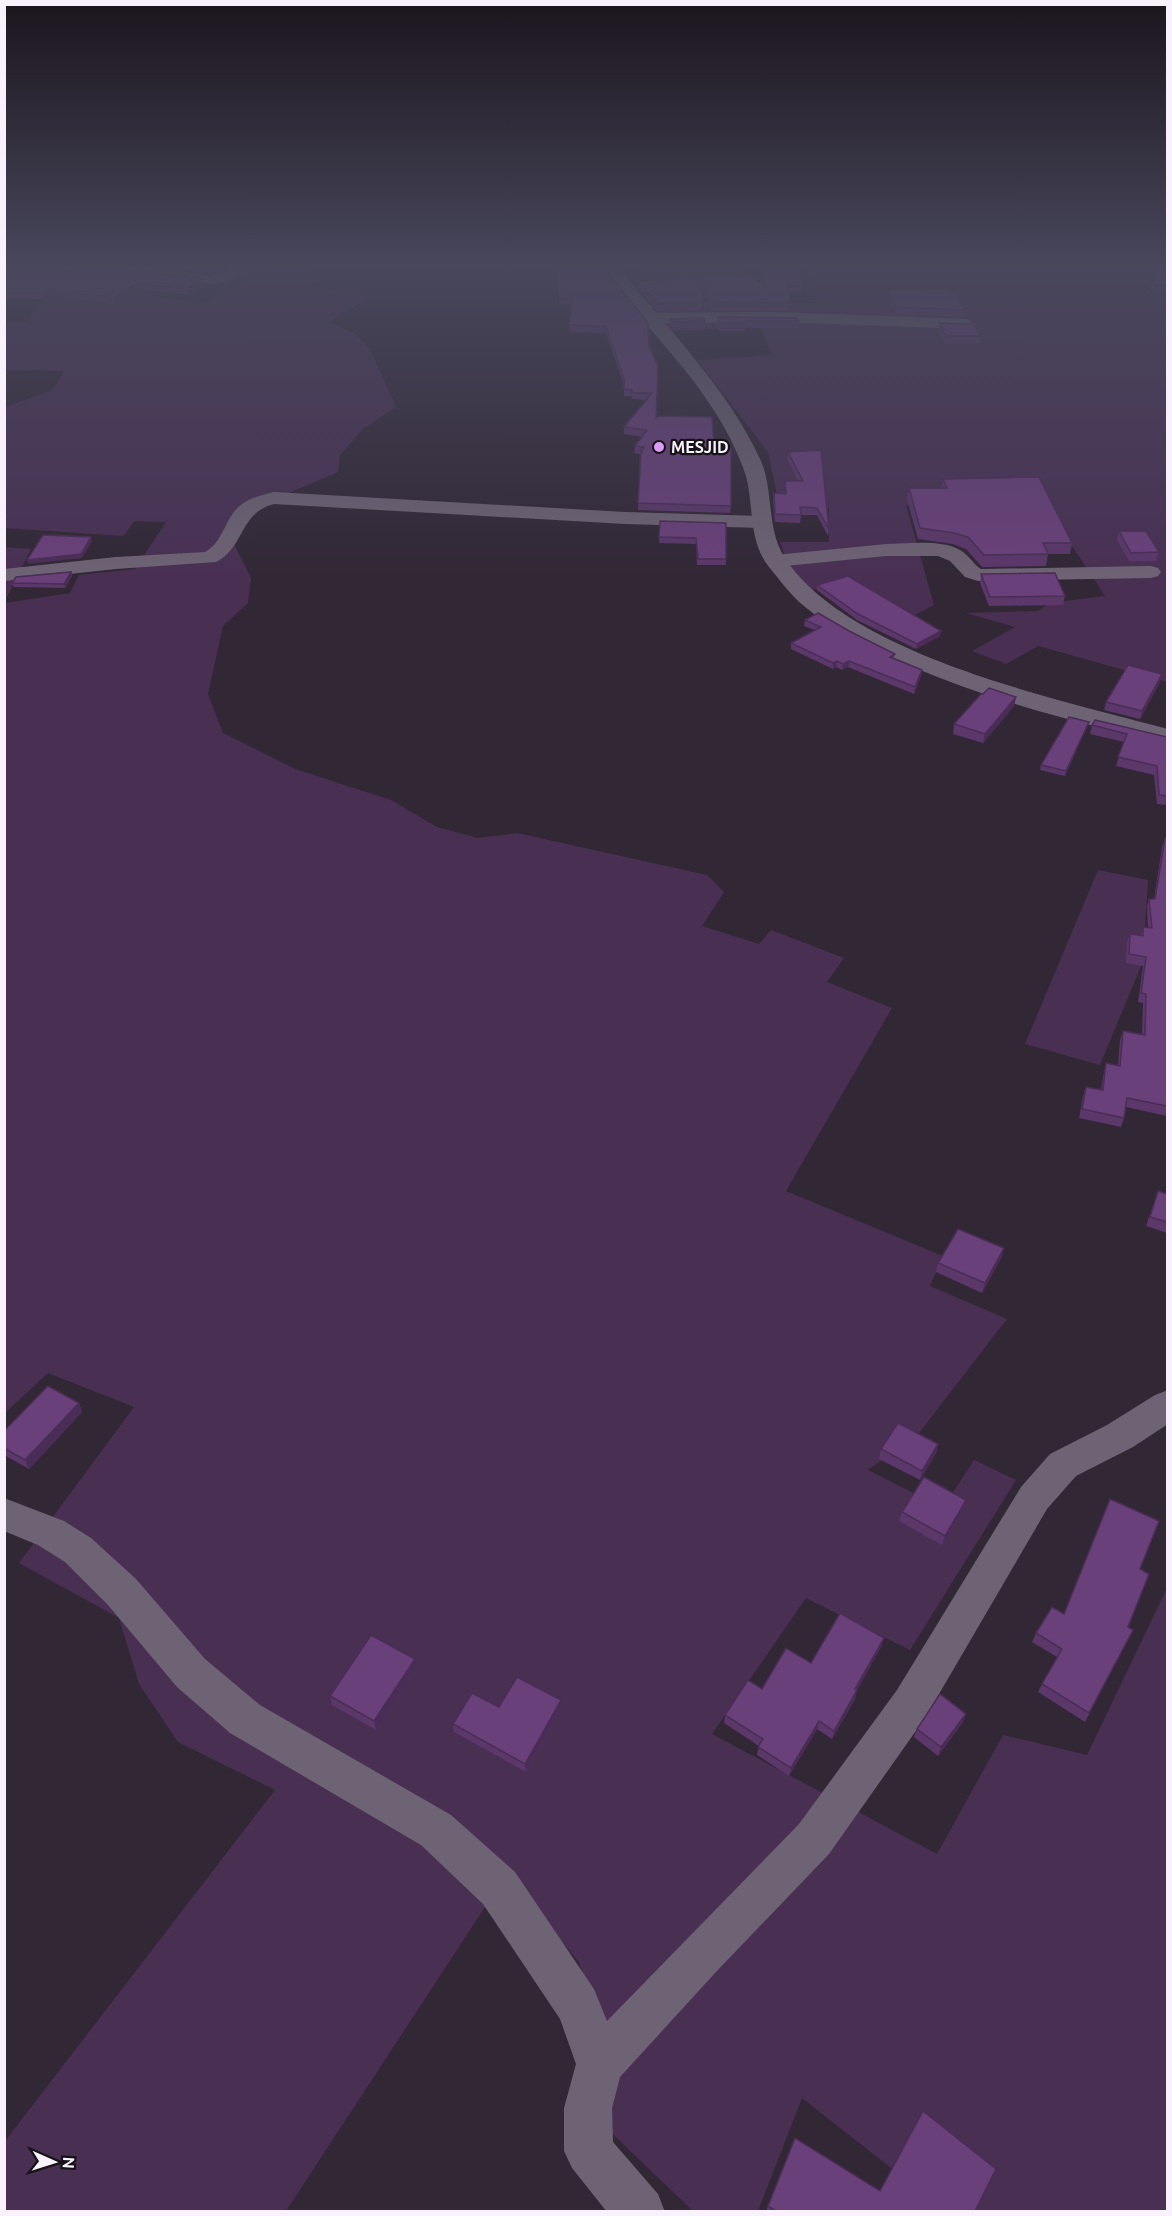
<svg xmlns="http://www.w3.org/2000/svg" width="1172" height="2216" viewBox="0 0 1172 2216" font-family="Ubuntu,sans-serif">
<rect width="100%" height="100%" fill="#312735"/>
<!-- green -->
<g fill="#493053">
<polygon points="5,268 30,268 36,273 201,304 266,268 295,268 326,275 310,284 371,297 328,322 356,334 370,349 396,407 364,428 340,455 338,472 289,493 254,503 228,532 251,578 248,603 223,626 208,694 223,733 295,769 391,800 437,827 478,838 517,833 707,875 724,892 702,926 759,944 771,930 844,958 827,982 892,1008 786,1191 943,1256 930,1286 1007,1319 919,1433 868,1470 943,1508 974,1460 1016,1480 910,1650 806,1598 712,1734 937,1854 1003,1735 1087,1755 1167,1588 1167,2211 946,2211 802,2098 758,2211 693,2211 597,2119 595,2017 579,1962 506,1875 286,2211 5,2211 5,2141 275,1790 178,1742 139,1684 119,1618 19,1563 134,1407 48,1373 5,1413 5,603 70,593 79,575 135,569 166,522 134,521 124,536 5,528 5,516 7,513 4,512 5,407 53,390 64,371 5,370 5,322 27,322 48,290"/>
<polygon points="806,268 1151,268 1167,271 1151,279 1145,288 1167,295 1167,682 1038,646 1006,664 972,651 1015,627 966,613 1038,611 1050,603 1105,596 1044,503 906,505 934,605 901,622 835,583 810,591 788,565 780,542 829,542 829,508 779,504 768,452 697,360 773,355 760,327 670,331 647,301 818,303"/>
<polygon points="4,547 31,549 5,601 4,601"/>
<polygon points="1098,870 1148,880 1143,961 1100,1065 1025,1044"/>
</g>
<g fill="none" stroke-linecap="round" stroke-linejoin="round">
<!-- street -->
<g fill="#6e6374" fill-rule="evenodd">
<polygon points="14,268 90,268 88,271 62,276 19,275 14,274 12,271"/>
<polygon points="111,268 153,268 210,276 235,268 255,268 253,271 225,282 210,284 118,272"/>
<polygon points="773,312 967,319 975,324 967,329 773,322 650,323 642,318 650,313"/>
<path d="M274,492l351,20 136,4 7,2 3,4 -3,4 -7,2 -136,-4 -351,-20c-35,9 -29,43 -58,58l-100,7 -112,12v-12l112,-12 89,-5c19,-10 20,-36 37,-48 10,-7 21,-9 32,-12z"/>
<path d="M886,544c22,0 54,-5 74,6 9,5 13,14 21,19l170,-3 7,2 3,4 -3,4 -7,2 -173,3 -13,-4 -15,-16 -12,-5h-52l-111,11 -7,-2 -3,-4 3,-4 7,-2z"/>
<polygon points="1168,1390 1168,1424 1133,1447 1076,1476 1047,1509 925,1718 829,1854 715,1973 620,2077 612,2108 613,2142 658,2194 665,2212 607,2212 572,2168 564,2151 564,2108 576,2064 560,2019 483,1904 421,1845 230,1733 177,1687 108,1605 65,1562 38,1545 4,1531 4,1498 64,1521 91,1538 136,1579 205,1659 260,1705 451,1815 515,1872 594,1989 607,2021 799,1824 897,1690 1021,1487 1050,1454 1107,1425 1155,1395"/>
</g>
<!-- secondary -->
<path fill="#6e6374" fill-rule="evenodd" d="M602,268h17c49,62 109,120 142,193 13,31 5,68 24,97 63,97 275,142 383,171v16c-102,-26 -208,-51 -301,-100 -24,-12 -49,-26 -69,-44 -10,-10 -20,-23 -29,-34 -21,-26 -15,-61 -23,-91 -4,-13 -10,-25 -16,-38 -32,-63 -87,-112 -128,-170z"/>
</g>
<!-- wall -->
<g fill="#5b376a">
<polygon points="4,268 12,268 11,269 17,271 201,279 202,285 188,295 137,289 114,304 49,295 44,299 4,299"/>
<polygon points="170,268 227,268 210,274"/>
<polygon points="556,268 588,268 649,346 656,418 714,449 731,506 730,513 638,510 640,454 634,453 635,446 642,437 624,434 624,427 647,400 632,399 632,396 624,396 624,385 606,333 569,332 571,304 560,304"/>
<polygon points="645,268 740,268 740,271 646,276"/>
<polygon points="761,268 799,268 802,286 802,293 789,293 789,310 711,310 702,288 702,310 657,311 638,288 639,281 747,275 763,285"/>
<polygon points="1167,268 1167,292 1150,290 1152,284"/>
<polygon points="890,290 950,293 965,310 964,317 895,314 890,296"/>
<polygon points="717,317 799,321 799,328 745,328 745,331 720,331 717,325"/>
<polygon points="704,318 704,328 672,328 670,325 670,319"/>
<polygon points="939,323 981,336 980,344 945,344 938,330"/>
<polygon points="788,452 829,529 828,536 817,515 801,515 800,523 775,522 773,501 774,493 785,494 785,481 798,481 787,459"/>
<polygon points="943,479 1072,543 1070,554 1048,554 1046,566 982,567 966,549 953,544 918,539 907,499 909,488 941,488"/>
<polygon points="660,521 726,523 726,565 697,565 696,544 659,543"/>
<polygon points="1119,531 1159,552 1156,561 1129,561 1117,540"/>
<polygon points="71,572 72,576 65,588 14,587 12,583"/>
<polygon points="981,574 1065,596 1063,605 989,606 980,583"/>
<polygon points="817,585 940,636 916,649 857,620 817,590"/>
<polygon points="805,620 849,631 895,654 894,658 922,670 921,676 914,694 848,667 842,670 836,667 833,669 791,649 791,643 814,630 804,626"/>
<polygon points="1160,682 1140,719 1104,710 1106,702"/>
<polygon points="983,694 1016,697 1014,706 983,743 953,734 954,724"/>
<polygon points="1092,725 1167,737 1167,813 1167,805 1157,804 1154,775 1116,766 1124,742 1090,734"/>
<polygon points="1087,727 1065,776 1040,770 1041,765"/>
<polygon points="1165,838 1167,839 1167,1116 1126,1107 1124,1118 1121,1127 1079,1118 1083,1096 1086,1087 1101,1090 1104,1072 1106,1063 1118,1066 1120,1040 1123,1031 1142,1034 1143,1003 1138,1002 1143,966 1126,963 1127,942 1130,934 1141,935 1143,927 1148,928 1147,907 1149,899 1154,899 1162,847"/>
<polygon points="1158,1191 1167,1194 1167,1233 1146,1226"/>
<polygon points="1004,1248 1001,1258 982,1293 936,1272 938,1263"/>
<polygon points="79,1403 82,1412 29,1469 4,1455 4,1431"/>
<polygon points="938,1444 936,1453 920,1480 879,1459 881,1449"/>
<polygon points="966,1500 963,1510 942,1545 899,1521 902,1512"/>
<polygon points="1140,1569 1128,1627 1133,1630 1085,1722 1038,1692 1042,1684 1057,1657 1032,1642 1036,1633 1064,1614"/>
<polygon points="884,1638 881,1647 857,1690 855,1699 832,1739 817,1729 789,1776 757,1755 759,1746 724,1723 725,1715 762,1689 811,1663"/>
<polygon points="416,1667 376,1730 332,1705 330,1696"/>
<polygon points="561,1700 561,1708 526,1772 454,1732 453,1724 499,1707"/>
<polygon points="963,1722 938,1756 914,1737 917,1729"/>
<polygon points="880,2191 975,2211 766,2211 768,2206"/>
</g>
<!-- shaded-wall -->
<g fill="#4a2d56">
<polygon points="209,268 227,268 210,274"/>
<polygon points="201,279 202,285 188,295 187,289"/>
<polygon points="136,283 137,289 114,304 113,298"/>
<polygon points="48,289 49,295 44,299 43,293"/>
<polygon points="91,537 92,541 82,558 28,564 27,560"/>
<polygon points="71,572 72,576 65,588 64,584"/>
<polygon points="941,631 940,636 916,649 917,644"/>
<polygon points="837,661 836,667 833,669 833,663"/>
<polygon points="849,661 848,667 842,670 843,664"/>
<polygon points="922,670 921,676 914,694 915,687"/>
<polygon points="1162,674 1160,682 1140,719 1142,711"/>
<polygon points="1016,697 1014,706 983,743 985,734"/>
<polygon points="1089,722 1087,727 1065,776 1066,771"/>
<polygon points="1004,1248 1001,1258 982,1293 985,1283"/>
<polygon points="79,1403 82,1412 29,1469 25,1460"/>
<polygon points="938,1444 936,1453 920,1480 922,1471"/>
<polygon points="966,1500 963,1510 942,1545 945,1536"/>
<polygon points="884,1638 881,1647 853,1698 855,1689"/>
<polygon points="415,1659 416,1667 376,1730 374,1721"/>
<polygon points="857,1690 855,1699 832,1739 834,1731"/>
<polygon points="561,1700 561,1708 526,1772 525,1764"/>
<polygon points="966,1714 963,1722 938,1756 941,1747"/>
<polygon points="819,1721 817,1729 789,1776 791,1768"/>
</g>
<!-- building -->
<g fill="#6a407b" stroke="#4a2d56" stroke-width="1.5">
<polygon points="4,268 10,268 11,269 17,271 61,272 83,268 116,268 201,279 187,289 136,283 113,298 48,289 43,293 4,293"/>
<polygon points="557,268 605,269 648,323 649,346 658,366 656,418 658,416 712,417 714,449 731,449 731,506 638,503 641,452 644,447 635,446 647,430 624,427 652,393 632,393 632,390 624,389 624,379 606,326 569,325 572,298 560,298"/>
<polygon points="763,268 799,268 802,286 789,285 790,303 711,302 701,278 703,303 658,303 639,281 747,275 749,272 765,287"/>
<polygon points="1159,268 1167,268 1167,286 1152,284"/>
<polygon points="948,289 950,293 956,293 965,310 896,307 890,290"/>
<polygon points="717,317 796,318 799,321 745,321 745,323 720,323"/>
<polygon points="704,318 704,321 673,322 670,319"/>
<polygon points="972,321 981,336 946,336 939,323 968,324"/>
<polygon points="821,450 829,529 817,508 800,507 801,515 775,514 774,493 786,494 785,481 803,481 788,452"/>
<polygon points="1039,477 1072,543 1043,543 1048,554 984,555 968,537 954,533 920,528 909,488 947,488 943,479"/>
<polygon points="660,521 726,523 726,559 698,559 696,538 659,537"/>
<polygon points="1119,531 1146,531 1159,552 1131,553"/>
<polygon points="43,535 91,537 81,554 27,560"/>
<polygon points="71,572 64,584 12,583 16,577"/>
<polygon points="1055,573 1065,596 990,597 981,574"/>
<polygon points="848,576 941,631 917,644 858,614 817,585"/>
<polygon points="818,613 849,631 895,654 890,657 922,670 915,687 849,661 843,664 837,661 833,663 791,643 821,627 805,620"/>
<polygon points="1128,665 1162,674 1142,711 1106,702"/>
<polygon points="989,688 1016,697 985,734 954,724 981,694 983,694"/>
<polygon points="1069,717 1089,722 1066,771 1041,765"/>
<polygon points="1095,720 1167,737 1167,796 1159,795 1157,766 1118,757 1127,734 1092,725"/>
<polygon points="1165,838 1167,839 1167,1106 1127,1098 1124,1118 1082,1109 1086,1087 1103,1090 1106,1063 1120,1066 1123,1031 1145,1035 1146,994 1141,993 1146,957 1129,954 1130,934 1143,936 1143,927 1152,928 1149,899 1155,899"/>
<polygon points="1158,1191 1167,1194 1167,1222 1150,1217"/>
<polygon points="958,1229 1004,1248 985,1283 938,1263"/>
<polygon points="48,1386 79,1403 25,1460 4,1448 4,1431"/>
<polygon points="898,1423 938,1444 922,1471 881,1449"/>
<polygon points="924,1477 966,1500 945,1536 902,1512"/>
<polygon points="1110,1499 1159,1521 1140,1569 1149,1574 1128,1627 1133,1630 1089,1713 1042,1684 1062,1649 1036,1633 1052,1607 1064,1614"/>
<polygon points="840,1613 884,1638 855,1689 857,1690 834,1731 819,1721 791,1768 758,1747 763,1739 725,1715 748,1680 762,1689 786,1648 811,1663"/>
<polygon points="371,1635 415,1659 374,1721 330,1696"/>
<polygon points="517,1677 561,1700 525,1764 453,1724 472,1693 499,1707"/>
<polygon points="940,1694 966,1714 941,1747 917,1729"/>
<polygon points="923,2111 996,2169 975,2211 776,2211 768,2206 795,2138 880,2191"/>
</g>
<!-- sky -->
<linearGradient id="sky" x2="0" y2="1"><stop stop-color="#1b151d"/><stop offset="0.46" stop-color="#48475c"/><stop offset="1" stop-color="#48475c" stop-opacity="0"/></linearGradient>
<rect width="1172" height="578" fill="url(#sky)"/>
<!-- markers -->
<circle fill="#da9af6" stroke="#161218" stroke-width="2" cx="659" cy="447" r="6"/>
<g text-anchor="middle" stroke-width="4.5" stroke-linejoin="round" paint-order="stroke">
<!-- far-poi labels -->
<g font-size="16" font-weight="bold" fill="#f9f2fc" stroke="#161218" text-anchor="start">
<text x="671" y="453">MESJID</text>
</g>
</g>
<!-- border -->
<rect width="1172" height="2216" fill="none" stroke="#f9f2fc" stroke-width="12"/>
<!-- north arrow -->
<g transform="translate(54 2162) rotate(93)" stroke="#161218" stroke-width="4.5" paint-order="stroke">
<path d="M0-4.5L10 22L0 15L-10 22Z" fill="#f9f2fc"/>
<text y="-9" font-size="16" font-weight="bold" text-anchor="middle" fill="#f9f2fc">N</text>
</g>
</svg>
